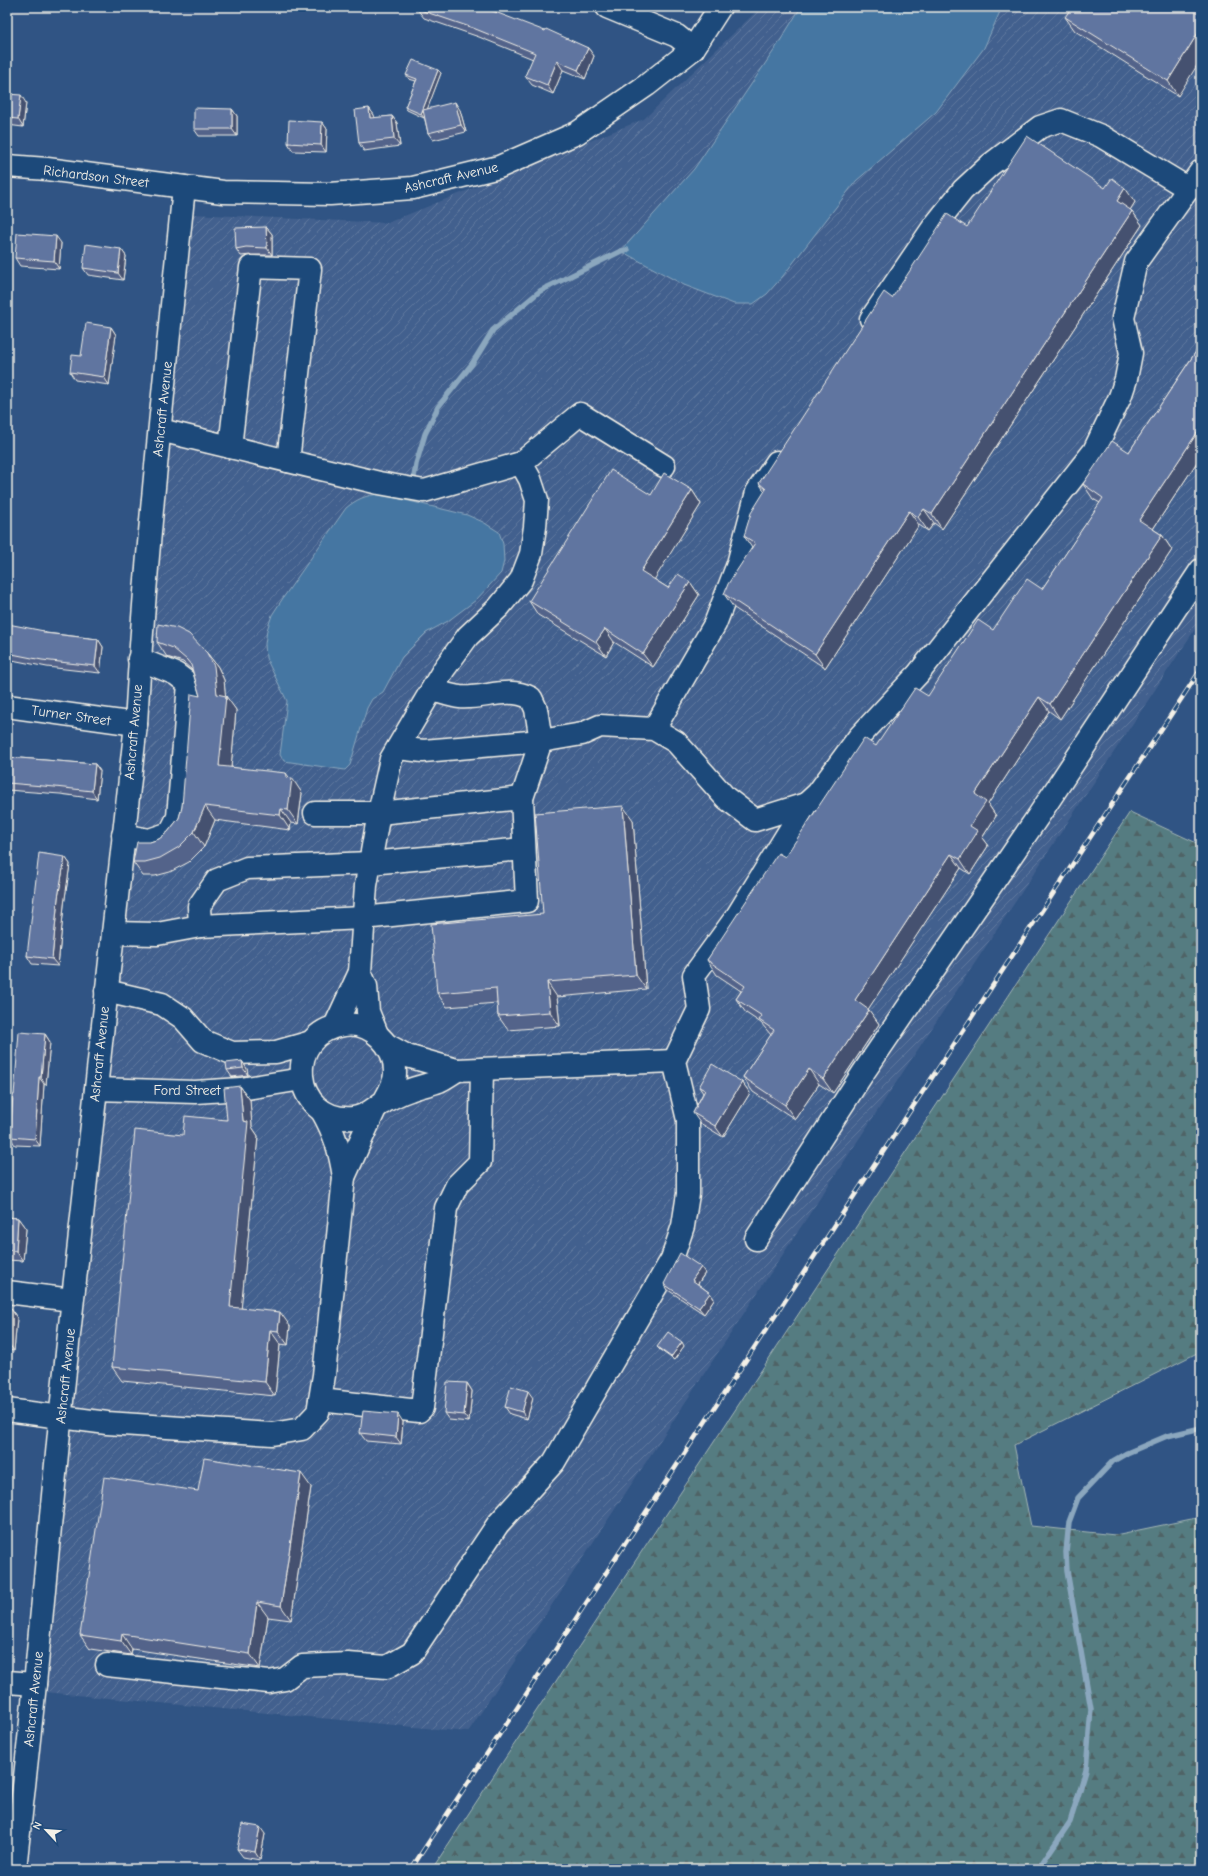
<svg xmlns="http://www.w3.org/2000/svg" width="1208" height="1876" viewBox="0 0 1208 1876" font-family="'Comic Neue',sans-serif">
<defs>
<pattern id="industrial-furrows" width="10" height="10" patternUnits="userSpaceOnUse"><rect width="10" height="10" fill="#43618e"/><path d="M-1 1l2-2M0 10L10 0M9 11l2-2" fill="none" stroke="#5f789e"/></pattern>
<pattern id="forest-firs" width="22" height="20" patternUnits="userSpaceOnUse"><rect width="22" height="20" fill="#547b81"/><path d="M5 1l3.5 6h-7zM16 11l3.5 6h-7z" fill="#4f6466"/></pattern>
</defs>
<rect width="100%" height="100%" fill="#305484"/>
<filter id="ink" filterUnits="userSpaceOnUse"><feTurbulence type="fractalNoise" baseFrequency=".025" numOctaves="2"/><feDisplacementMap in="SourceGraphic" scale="8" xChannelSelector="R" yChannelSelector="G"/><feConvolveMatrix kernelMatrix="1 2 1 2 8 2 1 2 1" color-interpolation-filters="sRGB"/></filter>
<g filter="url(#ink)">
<!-- industrial -->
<polygon fill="url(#industrial-furrows)" points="761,7 1201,7 1201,620 468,1732 45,1692 169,213 387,223 644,119"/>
<!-- forest -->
<polygon fill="url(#forest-firs)" stroke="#a4b6b4" points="1130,812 1201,845 1201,1351 1014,1445 1031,1526 1115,1535 1201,1517 1201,1869 432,1869"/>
<!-- water -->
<g fill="#4576a2" stroke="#8ba7be">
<polygon points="801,7 1002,7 984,48 936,112 856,181 783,276 767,294 753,304 734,304 684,285 621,251 694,169 775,49"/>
<path d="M380,494l87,21 16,7 16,10 4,12 1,17 -3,12 -25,27 -28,21 -22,12 -24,24 -19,35 -11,7 -5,9 -17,57 -5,5 -61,-9 -4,-6 7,-54 -21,-43 -1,-14 2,-14 5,-15 11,-17 63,-90c11,-9 20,-13 34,-14z"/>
</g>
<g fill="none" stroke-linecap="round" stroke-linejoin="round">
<!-- stream -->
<g stroke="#8ba7be" stroke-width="5.5">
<polyline points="413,484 416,464 425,434 438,407 472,364 493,330 540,291 621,251 627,250"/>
<polyline points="1038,1869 1070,1822 1086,1770 1091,1709 1067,1571 1066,1552 1069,1522 1078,1498 1113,1461 1127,1453 1167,1436 1201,1428"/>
</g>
<!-- minor casing -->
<g stroke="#f4f1e8" stroke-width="25">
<g id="minor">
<polyline points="607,7 677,36 693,49"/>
<polyline points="7,166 47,169 223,192 330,194 413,188 499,167 577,133 647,85 693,49 720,7"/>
<polyline points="871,319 935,225 963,190 990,165 1040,127 1061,120 1101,136 1189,189"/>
<polyline points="160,430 379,483 424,491 521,463 580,414 664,466"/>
<polyline points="230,447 251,267 310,269 288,461"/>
<polyline points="7,706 136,724"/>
<polyline points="654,729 715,624 738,564 757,492 777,462"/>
<polyline points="398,748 423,751 541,741 582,734 600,726 654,729 676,742 726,798 755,820 806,804"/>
<polyline points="315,813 379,813 522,798"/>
<polyline points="123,835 149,840 170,833 178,817 189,684 176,674 139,659"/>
<polyline points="200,926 199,906 217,880 247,868 370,863 524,849"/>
<path d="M113,933l44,1 43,-8 163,-8 164,-17 -5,-103 19,-57 -5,-32 -5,-11c-23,-12 -47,1 -71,-1 -9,-1 -19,-5 -28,-7"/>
<polyline points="360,972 366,986 368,1012 377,1034"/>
<polyline points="106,991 162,1004 183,1018 203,1041 232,1053 276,1052 311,1042"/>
<polyline points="335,1026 360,972 366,885 379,813 391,759 444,669 468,636 499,607 521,580 531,554 535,527 537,500 530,479 521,463"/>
<polyline points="387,1045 407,1056 457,1070 674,1061"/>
<polyline points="96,1089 195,1092 241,1089 302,1079"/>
<path d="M383,1103c5,-9 12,-19 12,-30 1,-27 -24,-52 -51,-48 -62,7 -53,98 9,93 12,-1 20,-9 29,-15 9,-5 19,-10 28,-13 9,-4 19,-5 29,-9 6,-3 12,-7 18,-11"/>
<polyline points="344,1177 375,1109"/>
<polyline points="756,1239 863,1073 1039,815 1201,570"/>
<polyline points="7,1292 72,1300"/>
<polyline points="320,1400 419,1411 422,1408 446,1208 457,1185 480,1162 482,1069"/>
<path d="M7,1410l100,13 165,11 30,-5 16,-17 6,-37 20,-198c-4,-26 -9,-43 -22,-66"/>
<polyline points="107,1665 269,1682 285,1679 302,1666 348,1664 387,1667 412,1653 498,1524 554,1462 672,1259 683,1226 688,1194 688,1120 674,1061 699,1009 694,975 737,916 806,804 818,793 859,737 918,674 1094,451 1120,397 1126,379 1131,353 1123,318 1136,262 1201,171"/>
<polyline points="7,1682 35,1684"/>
<path d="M15,1869l20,-185 29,-304 72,-656c10,-179 30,-358 48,-537"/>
</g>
</g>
<!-- minor -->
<use href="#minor" stroke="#1f4a7a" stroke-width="22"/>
<!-- rail casing -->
<g stroke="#f4f1e8" stroke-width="4.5">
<polyline id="rail" points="411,1869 1201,669"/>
</g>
<!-- rail -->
<use href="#rail" stroke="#1f4a7a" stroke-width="3" stroke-dasharray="9" stroke-linecap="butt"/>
</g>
<!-- wall -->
<g fill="#53648a" stroke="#f4f1e8">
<polygon points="1201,7 1178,96 1075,31 1065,17"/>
<polygon points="417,9 588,48 594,56 585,79 563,70 553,94 532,85 525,76 533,59 479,37 424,18"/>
<polygon points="441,73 427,109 460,110 466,132 433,140 428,133 424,116 424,118 407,110 405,107 416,81 409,79 406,75"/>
<polygon points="7,94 26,103 23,127 7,125"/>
<polygon points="369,108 374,115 374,118 392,116 397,123 400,146 364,151 359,143"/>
<polygon points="232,109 237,116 237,136 199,136 194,129"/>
<polygon points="322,122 327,129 326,152 293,151 288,143"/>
<polygon points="1105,188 1135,202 1130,210 1132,211 1142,225 942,529 934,523 928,531 919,525 825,668 734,608 724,594 752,548 744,536 765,492 759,483 892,298"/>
<polygon points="266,227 272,234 272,255 251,255 241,256 236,249"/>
<polygon points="61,243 59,269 20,266 15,258"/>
<polygon points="121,249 126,256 123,280 88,275 83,268"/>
<polygon points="111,327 116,335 109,385 75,380 70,372 81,356"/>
<polygon points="1201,344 1201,456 1153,529 1162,535 1172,550 1060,719 1049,711 988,804 996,816 982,838 988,846 970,874 961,868 868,1009 879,1024 833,1093 819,1084 795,1119 753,1092 743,1077 771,1035 761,1023 746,1013 736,999 741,991 717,975 707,960 785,857 876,746 928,696 993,630 1042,589 1100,503 1093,499 1083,484 1129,452"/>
<polygon points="692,490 701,504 654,579 668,588 690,582 699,595 653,667 614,642 606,656 538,615 529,601 651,495"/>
<polygon points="7,629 44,631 46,633 98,639 103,647 100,673 47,667 7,659"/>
<polygon points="157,642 207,653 218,667 224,680 225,696 236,710 231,767 290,778 302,793 298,824 291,823 290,830 215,820 204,847 189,862 170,872 155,876 143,876 133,862 150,842 159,839 168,832 179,818 182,807 200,696 192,670 183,662 167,657"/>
<polygon points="7,757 95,764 100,771 97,799 60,794 7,790"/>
<polygon points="633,820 646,989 557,997 560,1026 508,1030 498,1016 497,1003 447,1007 437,993 543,914"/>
<polygon points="65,857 70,864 64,905 58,966 32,964 27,956"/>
<polygon points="45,1034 50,1042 46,1085 44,1084 40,1146 15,1145 10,1137 14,1095"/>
<polygon points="242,1061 247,1069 248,1075 232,1077 227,1070"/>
<polygon points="742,1082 750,1093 723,1137 700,1123 693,1113 703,1093 699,1087"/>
<polygon points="240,1086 250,1100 252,1127 258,1136 241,1308 290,1326 288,1345 280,1344 275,1396 122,1381 112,1367 183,1135 227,1120"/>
<polygon points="7,1217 18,1218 26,1229 23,1261 7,1260"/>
<polygon points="705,1273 698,1284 710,1293 714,1299 704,1314 668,1290 664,1284"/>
<polygon points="7,1307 10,1307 17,1318 14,1351 7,1350"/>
<polygon points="684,1346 674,1360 660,1350 657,1347"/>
<polygon points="467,1383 472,1391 469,1422 449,1420 444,1413"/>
<polygon points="533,1398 527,1419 510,1414 505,1407"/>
<polygon points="403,1422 401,1444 366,1441 360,1433"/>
<polygon points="311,1487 291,1620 268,1617 260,1668 132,1649 131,1655 90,1649 80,1635 198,1491"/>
<polygon points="265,1834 260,1860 243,1857 237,1849"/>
</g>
<!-- shaded-wall -->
<g fill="#445170" stroke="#f4f1e8">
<polygon points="1201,28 1201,59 1178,96 1168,81"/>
<polygon points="588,48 594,56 585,79 578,70"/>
<polygon points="557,61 563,70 553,94 547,85"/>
<polygon points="438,70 441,73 424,118 421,114"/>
<polygon points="21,95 26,103 23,127 18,119"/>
<polygon points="455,102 460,110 466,132 461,125"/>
<polygon points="369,108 374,115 375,126 370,118"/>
<polygon points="232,109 237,116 237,136 232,129"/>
<polygon points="392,116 397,123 400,146 394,139"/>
<polygon points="322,122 327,129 326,152 321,145"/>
<polygon points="1125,188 1135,202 1127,215 1117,201"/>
<polygon points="1132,211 1142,225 942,529 932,514"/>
<polygon points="266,227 272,234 272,255 267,248"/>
<polygon points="56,236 61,243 59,269 54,261"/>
<polygon points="121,249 126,256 123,280 118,273"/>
<polygon points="111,327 116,335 109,385 104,377"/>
<polygon points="1201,427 1201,456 1149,535 1139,520"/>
<polygon points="692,490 701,504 651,585 641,571"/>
<polygon points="924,509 934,523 928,531 918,517"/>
<polygon points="909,511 919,525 825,668 815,654"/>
<polygon points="1162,535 1172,550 1060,719 1050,704"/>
<polygon points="690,582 699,595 653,667 643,654"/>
<polygon points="605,629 614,642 606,656 596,642"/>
<polygon points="98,639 103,647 100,673 95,666"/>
<polygon points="207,653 218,667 224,680 226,700 226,696 236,710 230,780 219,766 217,694"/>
<polygon points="1039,697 1049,711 988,804 996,816 982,838 988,846 970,874 960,859 970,826 975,794"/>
<polygon points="95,764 100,771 97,799 92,791"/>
<polygon points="286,773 291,780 292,778 302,793 298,824 288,810 286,777"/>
<polygon points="205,806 215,820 204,847 194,832"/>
<polygon points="623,806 633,820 646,989 636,975"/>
<polygon points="281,809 291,823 290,830 280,815"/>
<polygon points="951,854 961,868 865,1014 855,1000"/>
<polygon points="65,857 70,864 64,905 58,966 52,959 58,898"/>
<polygon points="547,982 557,997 560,1026 550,1012"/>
<polygon points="869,1010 879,1024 833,1093 823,1079"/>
<polygon points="45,1034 50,1042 46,1085 41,1077"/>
<polygon points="242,1061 247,1069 248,1075 243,1068"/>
<polygon points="809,1069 819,1084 795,1119 785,1105"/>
<polygon points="39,1077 44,1084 40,1146 35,1139"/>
<polygon points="742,1082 750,1093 723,1137 715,1126"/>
<polygon points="240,1086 250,1100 252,1127 258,1136 240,1321 230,1307 243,1121"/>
<polygon points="18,1218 26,1229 23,1261 16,1251"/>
<polygon points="701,1267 705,1273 696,1286 692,1280"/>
<polygon points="710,1293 714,1299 704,1314 699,1308"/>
<polygon points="10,1307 17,1318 14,1351 7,1341"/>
<polygon points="280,1312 290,1326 288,1345 278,1331"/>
<polygon points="270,1330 280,1344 275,1396 265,1382"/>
<polygon points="682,1342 684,1346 674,1360 671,1357"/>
<polygon points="467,1383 472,1391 469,1422 464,1415"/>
<polygon points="528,1391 533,1398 527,1419 522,1412"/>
<polygon points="398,1414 403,1422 401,1444 396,1437"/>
<polygon points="301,1473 311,1487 291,1620 281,1606"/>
<polygon points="257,1602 268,1617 260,1668 250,1654"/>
<polygon points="122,1634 132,1649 131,1655 121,1641"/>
<polygon points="260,1827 265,1834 260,1860 255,1852"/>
</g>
<!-- building -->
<g fill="#6174a0" stroke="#f4f1e8">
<polygon points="418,7 482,7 545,31 546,29 588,48 578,70 557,61 547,85 525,76 535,53 473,28 417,9"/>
<polygon points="1072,7 1201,7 1201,28 1168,81 1065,17"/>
<polygon points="413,60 438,70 421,114 405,107 417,79 406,75"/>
<polygon points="7,94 21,95 18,119 7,118"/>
<polygon points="455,102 461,125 428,133 423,110"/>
<polygon points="194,108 232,109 232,129 194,129"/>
<polygon points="369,108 370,118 392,116 394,139 359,143 355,110"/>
<polygon points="289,120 322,122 321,145 288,143"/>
<polygon points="1027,136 1105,188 1112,178 1125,188 1117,201 1132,211 932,514 924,509 918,517 909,511 815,654 724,594 728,584 755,543 744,536 751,513 766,489 759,483 884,292 892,298 947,214 967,227"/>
<polygon points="266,227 267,248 246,247 236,249 235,228"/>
<polygon points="17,233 56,236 54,261 15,258"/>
<polygon points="86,244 121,249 118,273 83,268"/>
<polygon points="86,323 111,327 104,377 70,372 72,355 81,356"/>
<polygon points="1201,344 1201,427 1139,520 1162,535 1050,704 1039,697 975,794 986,802 970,826 978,831 960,859 951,854 855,1000 869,1010 823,1079 809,1069 785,1105 743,1077 774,1030 759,1020 762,1016 736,999 745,986 707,960 778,853 785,857 864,738 876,746 915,688 928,696 978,620 993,630 1027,579 1042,589 1103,498 1083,484 1112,441 1129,452"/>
<polygon points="611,470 651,495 664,473 692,490 641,571 668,588 678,574 690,582 643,654 605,629 596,642 529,601"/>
<polygon points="8,624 44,631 44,633 98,639 95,666 42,660 7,653 7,629"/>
<polygon points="158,624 177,628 189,634 207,653 214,666 217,694 226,696 219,766 286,773 286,777 292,778 288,810 281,809 280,815 205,806 194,832 179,847 160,858 145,862 133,862 137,842 150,842 159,839 168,832 179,818 182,807 191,694 200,696 191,665 187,660 173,648 157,642"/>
<polygon points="7,757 95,764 92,791 55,787 7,783"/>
<polygon points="623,806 636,975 547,982 550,1012 498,1016 496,988 437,993 431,924 543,914 535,813"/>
<polygon points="39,853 65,857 58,898 52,959 27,956"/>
<polygon points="19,1032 45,1034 41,1077 39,1077 35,1139 10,1137 13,1095 14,1095"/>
<polygon points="242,1061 243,1068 227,1070 226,1063"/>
<polygon points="712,1064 742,1082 715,1126 693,1113 705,1090 699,1087"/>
<polygon points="240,1086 243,1121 248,1122 230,1307 280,1312 278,1331 270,1330 265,1382 112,1367 135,1130 183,1135 185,1116 227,1120 224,1088"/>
<polygon points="7,1217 18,1218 16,1251 7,1250"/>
<polygon points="680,1253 701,1267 692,1280 710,1293 699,1308 664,1284"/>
<polygon points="7,1307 10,1307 7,1337"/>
<polygon points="668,1332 682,1342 671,1357 657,1347"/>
<polygon points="447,1382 467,1383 464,1415 444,1413"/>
<polygon points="511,1386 528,1391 522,1412 505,1407"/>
<polygon points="363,1411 398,1414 396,1437 360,1433"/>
<polygon points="204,1458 301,1473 281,1606 257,1602 250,1654 122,1634 121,1641 80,1635 104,1477 198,1491"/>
<polygon points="242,1824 260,1827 255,1852 237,1849"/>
</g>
</g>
<g text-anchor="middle" stroke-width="4" stroke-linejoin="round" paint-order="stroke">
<!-- street labels -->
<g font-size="14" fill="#f4f1e8" stroke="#1f4a7a">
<text transform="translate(96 176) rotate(7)" y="5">Richardson Street</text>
<text transform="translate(451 177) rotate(-13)" y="5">Ashcraft Avenue</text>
<text transform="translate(162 409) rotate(-84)" y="5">Ashcraft Avenue</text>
<text transform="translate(71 715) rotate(8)" y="5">Turner Street</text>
<text transform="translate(133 732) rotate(-85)" y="5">Ashcraft Avenue</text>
<text transform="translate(99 1054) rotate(-84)" y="5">Ashcraft Avenue</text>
<text x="187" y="1095">Ford Street</text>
<text transform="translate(65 1376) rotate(-84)" y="5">Ashcraft Avenue</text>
<text transform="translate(33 1699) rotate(-84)" y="5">Ashcraft Avenue</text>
</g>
</g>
<!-- margin -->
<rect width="1208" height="1876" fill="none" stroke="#1f4a7a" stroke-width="24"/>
<rect x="12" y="12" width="1184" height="1852" fill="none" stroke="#f4f1e8" stroke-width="1.5" filter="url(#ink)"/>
<!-- north arrow -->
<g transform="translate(46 1830) rotate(296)" stroke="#1f4a7a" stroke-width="3" paint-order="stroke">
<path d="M0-3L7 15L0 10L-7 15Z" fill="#f4f1e8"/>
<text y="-6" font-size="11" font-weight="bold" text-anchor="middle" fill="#f4f1e8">N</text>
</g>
</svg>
